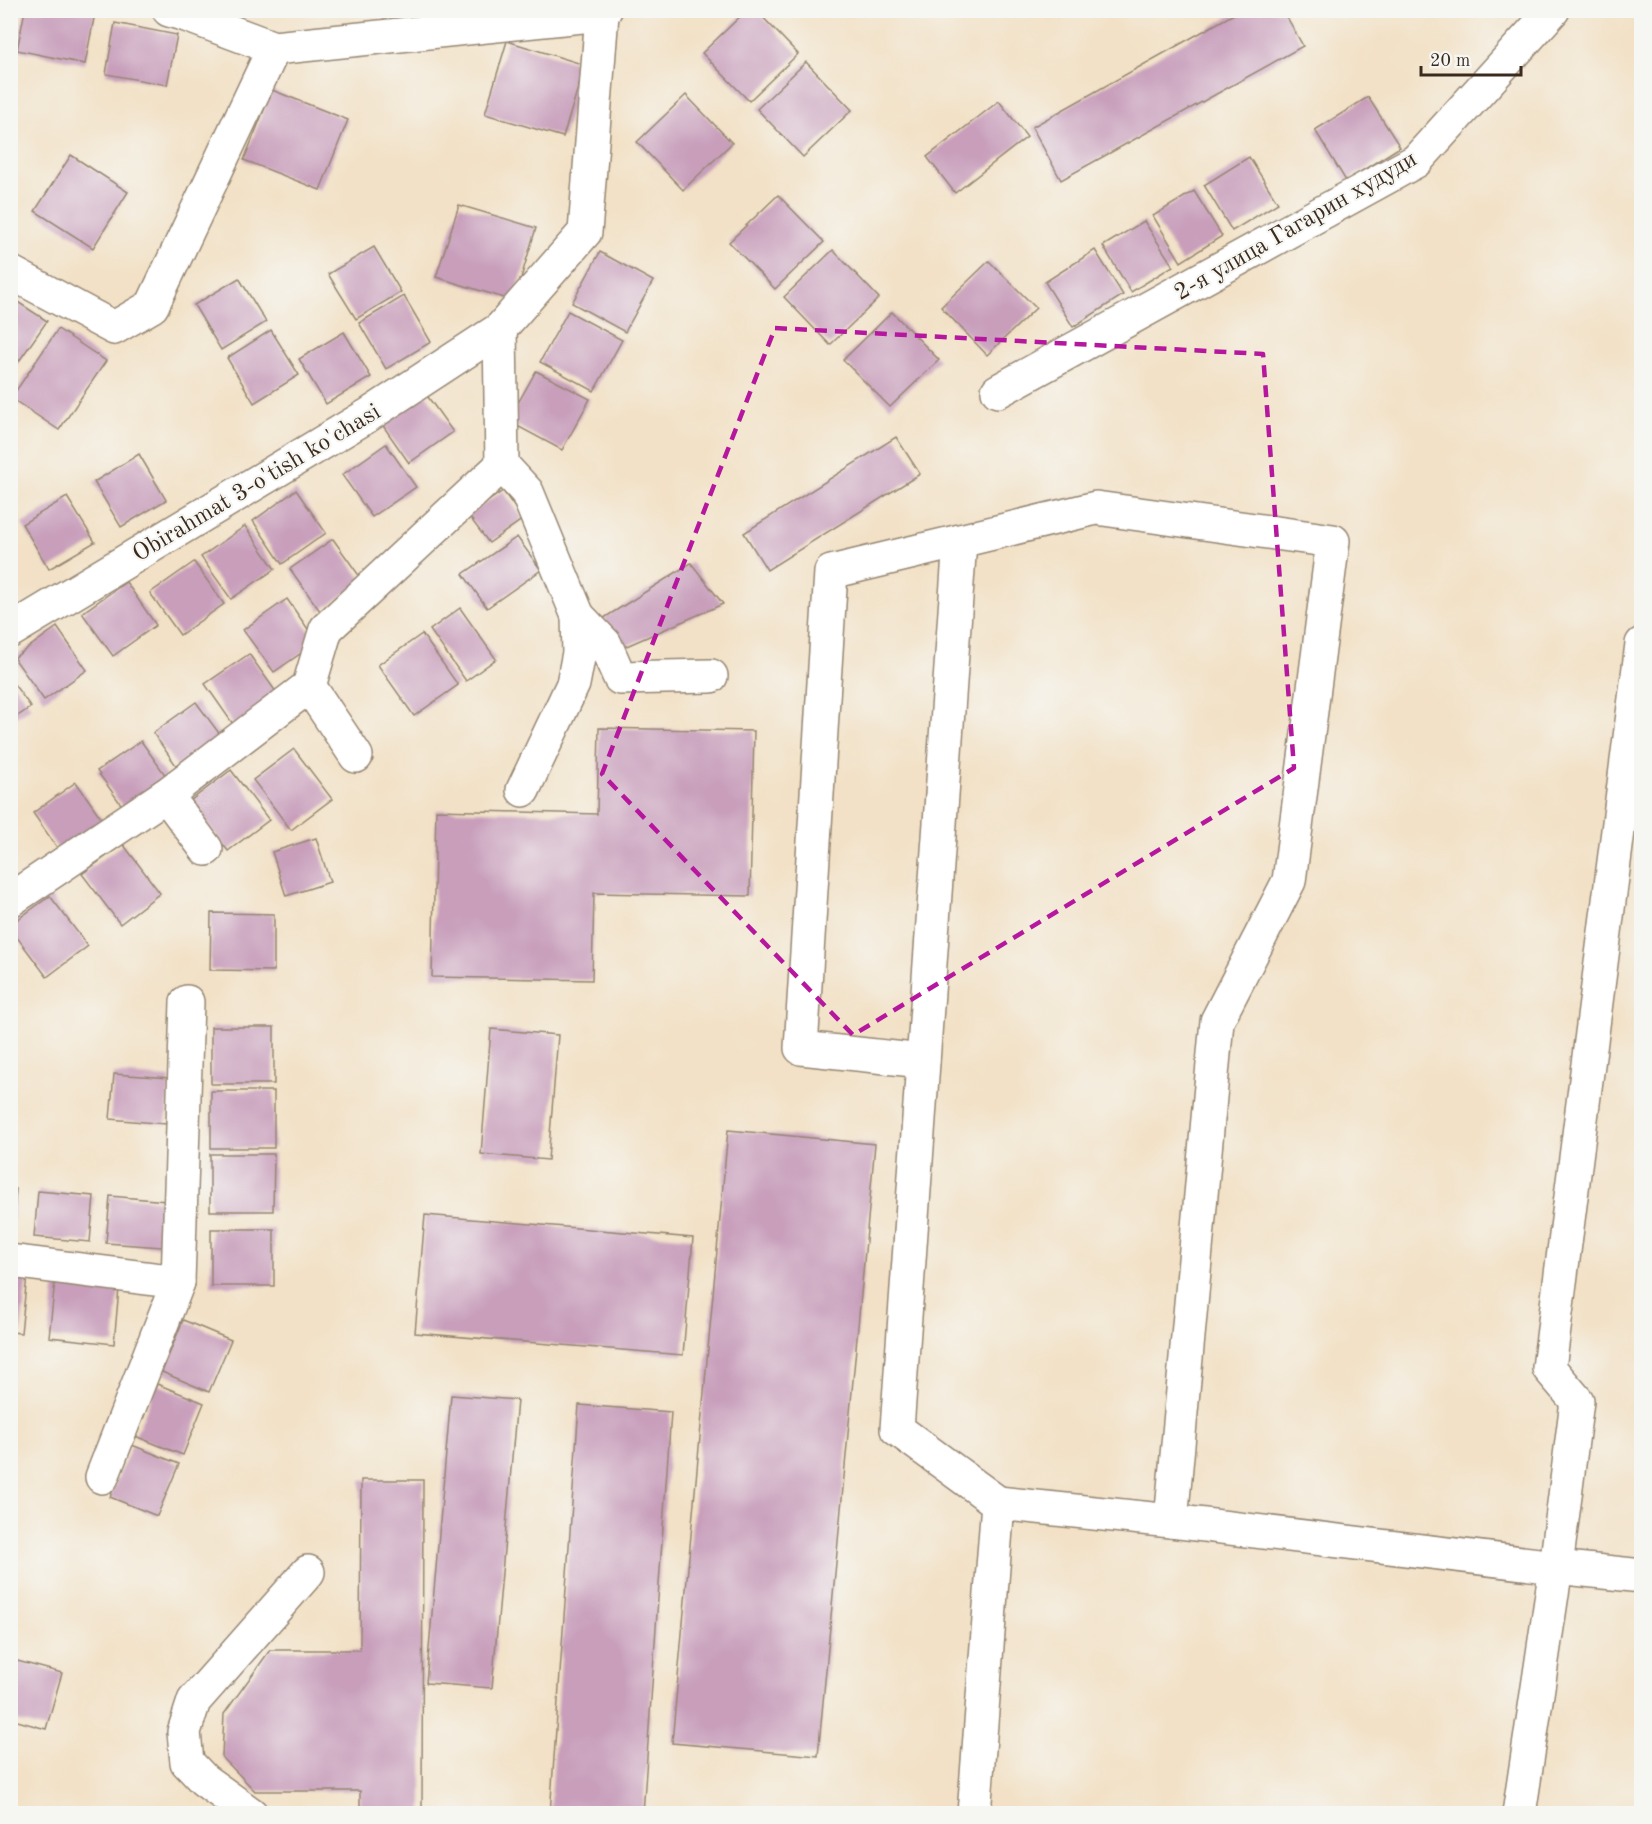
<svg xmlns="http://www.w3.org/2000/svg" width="1652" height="1824" viewBox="0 0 1652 1824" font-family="'Old Standard TT',serif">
<rect width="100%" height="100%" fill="#f6f6f2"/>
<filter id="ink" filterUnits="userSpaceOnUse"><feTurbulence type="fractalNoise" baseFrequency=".0167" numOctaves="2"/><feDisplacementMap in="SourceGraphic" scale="12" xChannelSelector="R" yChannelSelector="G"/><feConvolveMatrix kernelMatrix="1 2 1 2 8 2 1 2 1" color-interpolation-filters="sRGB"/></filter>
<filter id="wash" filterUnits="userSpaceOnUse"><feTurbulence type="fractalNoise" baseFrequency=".008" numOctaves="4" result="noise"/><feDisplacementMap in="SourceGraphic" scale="24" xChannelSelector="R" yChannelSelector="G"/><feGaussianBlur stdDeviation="1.35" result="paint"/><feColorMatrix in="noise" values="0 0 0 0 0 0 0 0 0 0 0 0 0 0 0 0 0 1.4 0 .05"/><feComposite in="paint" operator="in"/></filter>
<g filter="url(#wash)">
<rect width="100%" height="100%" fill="#f2e1c6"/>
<g id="blocks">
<!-- building -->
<g fill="#c89ebb">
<polygon points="25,10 81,10 95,13 85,64 17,50"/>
<polygon points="747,10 756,10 798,54 749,101 702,53"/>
<polygon points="1241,10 1283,10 1303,46 1061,180 1032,127"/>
<polygon points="115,23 177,35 167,85 106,74"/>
<polygon points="507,41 585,65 563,137 485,114"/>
<polygon points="806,62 852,110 803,157 757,109"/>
<polygon points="272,90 348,120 320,190 244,160"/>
<polygon points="686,95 732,143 683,190 637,142"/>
<polygon points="1368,97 1400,147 1346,181 1315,130"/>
<polygon points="999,101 1027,137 955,193 927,157"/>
<polygon points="71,155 128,192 93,248 35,211"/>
<polygon points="1249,157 1278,203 1232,231 1204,185"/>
<polygon points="1194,191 1222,236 1181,262 1153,216"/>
<polygon points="778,195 824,242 775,289 729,242"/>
<polygon points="459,205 536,228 514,301 436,277"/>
<polygon points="1144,221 1173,266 1131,292 1103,246"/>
<polygon points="374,247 401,292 356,319 328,274"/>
<polygon points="833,250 879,298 830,345 784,297"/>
<polygon points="1095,250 1123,295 1073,327 1045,282"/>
<polygon points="600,252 653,281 625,332 572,303"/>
<polygon points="989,261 1036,308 987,355 941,307"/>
<polygon points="239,278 266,322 221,350 194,305"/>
<polygon points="404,296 431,342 386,369 359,323"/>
<polygon points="10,297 47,321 10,374"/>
<polygon points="568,311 622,340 594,391 540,362"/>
<polygon points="892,312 939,360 890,407 843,360"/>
<polygon points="58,329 106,361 59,430 11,398"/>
<polygon points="271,330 299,375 254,403 227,358"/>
<polygon points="344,332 371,377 326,404 299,359"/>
<polygon points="536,371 590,399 562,450 508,421"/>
<polygon points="423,390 453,432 409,463 379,420"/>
<polygon points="896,437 920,474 767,570 744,533"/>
<polygon points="386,444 416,487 372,517 342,475"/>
<polygon points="139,454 166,500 121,527 94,482"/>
<polygon points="296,490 326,533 282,564 253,521"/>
<polygon points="503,491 523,519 489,543 468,515"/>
<polygon points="67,497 95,542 49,569 22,524"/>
<polygon points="245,526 275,569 231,599 201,557"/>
<polygon points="517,537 541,570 487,608 463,574"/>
<polygon points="333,539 363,581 320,611 290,569"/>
<polygon points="194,562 224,604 180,635 150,593"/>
<polygon points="691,563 723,604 622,648 604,618"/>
<polygon points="126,582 156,625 113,656 82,613"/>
<polygon points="287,599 317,642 274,672 243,630"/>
<polygon points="460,608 496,659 466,681 430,630"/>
<polygon points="57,627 87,670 44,700 14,658"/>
<polygon points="422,634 458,685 414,716 378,665"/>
<polygon points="249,654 279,696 235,727 205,684"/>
<polygon points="10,679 31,707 10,721"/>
<polygon points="196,702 227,744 183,775 153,733"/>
<polygon points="599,728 754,731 750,896 594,893 592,980 432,977 436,810 597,814"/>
<polygon points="141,741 171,783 128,814 97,771"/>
<polygon points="294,749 332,799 291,830 253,780"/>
<polygon points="231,770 269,820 228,851 190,801"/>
<polygon points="76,782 106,825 63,856 33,813"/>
<polygon points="316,838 330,882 286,896 272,852"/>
<polygon points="123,844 160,893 120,924 82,874"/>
<polygon points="50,896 88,946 47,977 10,928 10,925"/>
<polygon points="211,913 274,914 274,971 210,970"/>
<rect x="211" y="1027" width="63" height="57"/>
<polygon points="491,1029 558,1035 548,1160 481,1154"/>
<polygon points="114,1074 170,1078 166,1124 110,1119"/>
<rect x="211" y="1091" width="63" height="57"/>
<polygon points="728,1130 875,1144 818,1756 672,1743"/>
<polygon points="210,1154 274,1154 273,1211 210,1211"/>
<polygon points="10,1189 16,1189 12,1233 10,1233"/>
<polygon points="38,1191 94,1196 90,1242 34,1237"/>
<polygon points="110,1196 166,1201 162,1247 106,1243"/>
<polygon points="425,1215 693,1238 683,1355 415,1333"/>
<rect x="211" y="1229" width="63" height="57"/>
<polygon points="10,1275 27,1276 21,1333 10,1332"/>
<polygon points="55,1281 119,1288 114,1344 49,1337"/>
<polygon points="183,1320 231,1340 209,1392 162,1372"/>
<polygon points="157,1384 204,1403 183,1455 135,1436"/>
<polygon points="451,1395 517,1400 492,1688 426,1683"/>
<polygon points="579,1405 671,1412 643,1814 550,1814"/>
<polygon points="132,1445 179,1464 157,1516 110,1497"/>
<polygon points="361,1480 423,1480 422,1814 360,1814 360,1791 255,1791 222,1757 224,1714 270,1650 360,1650"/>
<polygon points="10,1659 62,1673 46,1729 10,1719"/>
</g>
</g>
</g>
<g filter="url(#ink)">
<use href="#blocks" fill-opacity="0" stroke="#968672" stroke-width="1.5"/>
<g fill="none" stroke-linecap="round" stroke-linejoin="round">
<!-- minor casing -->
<g stroke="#968672" stroke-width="36">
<g id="minor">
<polyline points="169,10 186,15 274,48 602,14 605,10"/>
<polyline points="10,272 114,328 152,306 274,48"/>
<polyline points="998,391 1416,161 1553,10"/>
<polyline points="578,616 605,644 620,678 711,676"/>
<polyline points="10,631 367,416 500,329"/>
<polyline points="309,686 356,756"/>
<polyline points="523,790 573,684 579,653 578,616 527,492 502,465 500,329 585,232 602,14"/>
<polyline points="166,795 206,849"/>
<polyline points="10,900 166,795 309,686 326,629 502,465"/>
<polyline points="923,1061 801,1048 831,572 960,541"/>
<polyline points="10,1261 178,1282"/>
<polyline points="102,1477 178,1282 187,1002"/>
<polyline points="998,1503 897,1429 960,541 1096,508 1333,541 1289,881 1217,1021 1171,1521"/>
<polyline points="251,1814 204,1780 187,1762 184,1732 194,1701 308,1572"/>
<polyline points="974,1814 998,1503 1171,1521 1556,1567 1577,1401 1549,1368 1642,644"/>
<polyline points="1519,1814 1556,1567 1642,1576"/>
</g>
</g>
<!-- minor -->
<use href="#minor" stroke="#fff" stroke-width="33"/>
</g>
</g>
<!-- marked area -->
<path fill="none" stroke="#b5179e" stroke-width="4.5" stroke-dasharray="12 8" stroke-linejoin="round" d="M775,328l488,26 31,414 -441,267 -251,-261z"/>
<g text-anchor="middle" stroke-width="4.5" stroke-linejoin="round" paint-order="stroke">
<!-- street labels -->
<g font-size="24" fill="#3b2a1e" stroke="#f6f6f2">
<text transform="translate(1295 225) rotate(-30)" y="8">2-я улица Гагарин худуди</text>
<text transform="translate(256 482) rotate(-31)" y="8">Obirahmat 3-o'tish ko'chasi</text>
</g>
</g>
<!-- margin -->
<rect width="1652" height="1824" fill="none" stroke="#f6f6f2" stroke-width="36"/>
<!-- scale -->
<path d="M1421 66v9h100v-9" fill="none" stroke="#3b2a1e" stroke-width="3"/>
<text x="1430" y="66" font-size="18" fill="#3b2a1e" stroke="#f6f6f2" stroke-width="4.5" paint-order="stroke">20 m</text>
</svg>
